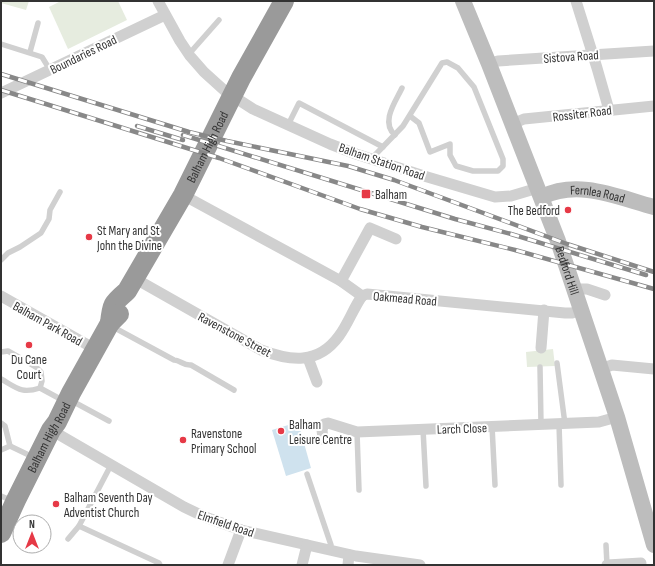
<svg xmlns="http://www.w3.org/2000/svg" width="655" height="566" viewBox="0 0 655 566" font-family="'Sofia Sans Condensed',sans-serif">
<rect width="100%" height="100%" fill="#fff"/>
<!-- green -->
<g fill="#e6ecdf">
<polygon points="1,1 29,1 26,10 1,3"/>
<polygon points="61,1 118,1 127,20 68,49 49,7"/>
<polygon points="553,349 555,366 527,367 526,352"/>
</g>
<!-- water -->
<polygon fill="#cfe2ee" points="298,422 311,468 286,476 272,430"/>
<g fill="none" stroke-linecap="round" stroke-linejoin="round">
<!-- lane -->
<g stroke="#d0d0d0" stroke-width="5.5">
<polyline points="1,44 42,57 50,70"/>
<polyline points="30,52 38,23"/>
<polyline points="189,54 219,20"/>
<polyline points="288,125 299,103 383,147"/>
<path d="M395,135c-15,-13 1,-34 7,-47"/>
<polyline points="373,160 375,155 403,126 442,63 447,62 458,68 474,87 503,159 503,166 498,171 473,171 456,166 450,155 450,144 430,152 419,123 410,116"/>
<polyline points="1,260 8,253 20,247 41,233 49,219 50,210 60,192"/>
<path d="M113,327l61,33c6,0 10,6 17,5l43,25"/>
<polyline points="1,352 8,351 36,367 41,372 42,381 40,388"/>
<polyline points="557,363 565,424"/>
<polyline points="540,367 541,424"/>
<path d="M1,379c16,9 20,15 39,9l24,13"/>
<polyline points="72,401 109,421"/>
<polyline points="1,423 5,426 10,446 1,450"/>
<polyline points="559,424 561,485"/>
<polyline points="492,426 495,485"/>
<polyline points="423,429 426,486"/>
<polyline points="357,432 359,490"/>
<polyline points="10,446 35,458"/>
<polyline points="307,474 331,545 330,550"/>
<polyline points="1,496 13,501"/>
<polyline points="79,526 159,563 160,565"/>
<polyline points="68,539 79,526 111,465"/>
<polyline points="606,545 607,565"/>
</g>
<!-- street -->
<g stroke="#d0d0d0" stroke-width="11">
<polyline points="158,1 180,41 190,56 204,72 225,91 253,109 330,144 356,154 424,176 495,197 511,196 538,188"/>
<polyline points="576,1 597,68 609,110"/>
<polyline points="489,64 498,61 654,51"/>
<polyline points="1,93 165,15"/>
<polyline points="512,124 524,119 654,106"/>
<polyline points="183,195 341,281 362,296"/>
<path d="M134,278l127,72c29,11 57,15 78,-14 9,-12 14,-27 23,-40"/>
<polyline points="341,281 370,228 396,239"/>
<polyline points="574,289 587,289 605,295"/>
<polyline points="1,296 95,349"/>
<polyline points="362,296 367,294 565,313 572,313 581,310"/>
<polyline points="541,348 544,310"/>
<polyline points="308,358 317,382"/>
<polyline points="601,369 612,365 654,369"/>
<polyline points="51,430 184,507 205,517 241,530 356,556 420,565"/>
<polyline points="323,439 322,430 324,424 328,423 357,432 599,422 617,417"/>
<polyline points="228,565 241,530"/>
<polyline points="302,565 307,545"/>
<polyline points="348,565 349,555"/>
<polyline points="607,565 641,563"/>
</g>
<!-- secondary -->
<g stroke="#bdbdbd" stroke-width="16">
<path id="s1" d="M463,1l26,63 69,177 59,176 37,128"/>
<path id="s2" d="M542,197c36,-18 75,0 112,10"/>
</g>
<!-- highway -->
<g stroke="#9a9a9a" stroke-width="20">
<path id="s3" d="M110,323c2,-20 3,-20 17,-32l56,-96 58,-117 43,-77"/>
<path id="s4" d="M1,533l15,-33 35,-70 6,-8 14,-29 39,-70 9,-9"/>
</g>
<!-- rail casing -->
<g stroke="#888" stroke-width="4.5">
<g id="rail">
<polyline points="1,74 189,132 227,141 348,166 394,180 567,244 654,272"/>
<polyline points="1,90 219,158 360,209 422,227 515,250 654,289"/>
<polyline points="137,126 183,140"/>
<polyline points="183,135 455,219 511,234 646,275"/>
</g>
</g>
<!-- rail -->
<use href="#rail" stroke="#fff" stroke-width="3" stroke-dasharray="9" stroke-linecap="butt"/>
</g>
<!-- markers -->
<g fill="#e63946" stroke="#fff" stroke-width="1.5">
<rect x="361" y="189" width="10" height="10" rx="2"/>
<circle cx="568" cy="210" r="4"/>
<circle cx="89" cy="237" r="4"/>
<circle cx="29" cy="345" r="4"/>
<circle cx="281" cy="431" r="4"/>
<circle cx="183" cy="440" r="4"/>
<circle cx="56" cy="504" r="4"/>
</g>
<g text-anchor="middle" stroke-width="4" stroke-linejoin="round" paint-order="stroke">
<!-- street labels -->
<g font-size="13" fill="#333" stroke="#fff">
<text transform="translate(83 54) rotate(-26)" y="5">Boundaries Road</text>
<text transform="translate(571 56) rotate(-4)" y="5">Sistova Road</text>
<text transform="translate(582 113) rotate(-7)" y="5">Rossiter Road</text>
<text dy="5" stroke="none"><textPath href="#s3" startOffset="203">Balham High Road</textPath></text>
<text transform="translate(382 161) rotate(19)" y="5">Balham Station Road</text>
<text dy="5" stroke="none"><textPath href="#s2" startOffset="57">Fernlea Road</textPath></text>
<text dy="5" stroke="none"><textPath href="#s1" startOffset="289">Bedford Hill</textPath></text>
<text transform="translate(405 298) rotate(5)" y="5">Oakmead Road</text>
<text transform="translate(48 323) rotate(29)" y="5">Balham Park Road</text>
<text transform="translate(235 334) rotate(28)" y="5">Ravenstone Street</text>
<text transform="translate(462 428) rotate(-2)" y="5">Larch Close</text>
<text dy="5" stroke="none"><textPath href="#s4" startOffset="107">Balham High Road</textPath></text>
<text transform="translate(226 523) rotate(19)" y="5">Elmfield Road</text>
</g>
<!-- poi labels -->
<g font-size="13" fill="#333" stroke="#fff" text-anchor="start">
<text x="375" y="199">Balham</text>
<text x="560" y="215" text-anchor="end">The Bedford</text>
<text x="97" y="235">St Mary and St<tspan x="97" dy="15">John the Divine</tspan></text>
<text x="29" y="364" text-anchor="middle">Du Cane<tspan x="29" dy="15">Court</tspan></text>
<text x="289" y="429">Balham<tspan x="289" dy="15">Leisure Centre</tspan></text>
<text x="191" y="438">Ravenstone<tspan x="191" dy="15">Primary School</tspan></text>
<text x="64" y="502">Balham Seventh Day<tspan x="64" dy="15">Adventist Church</tspan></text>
</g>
</g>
<!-- border -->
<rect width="655" height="566" fill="none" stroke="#333333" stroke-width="4"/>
<!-- north arrow -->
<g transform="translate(32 534)"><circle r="19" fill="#ffffff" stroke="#adadad"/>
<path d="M0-3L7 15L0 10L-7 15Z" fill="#e63946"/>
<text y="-6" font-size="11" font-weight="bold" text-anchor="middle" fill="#333333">N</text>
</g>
</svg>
